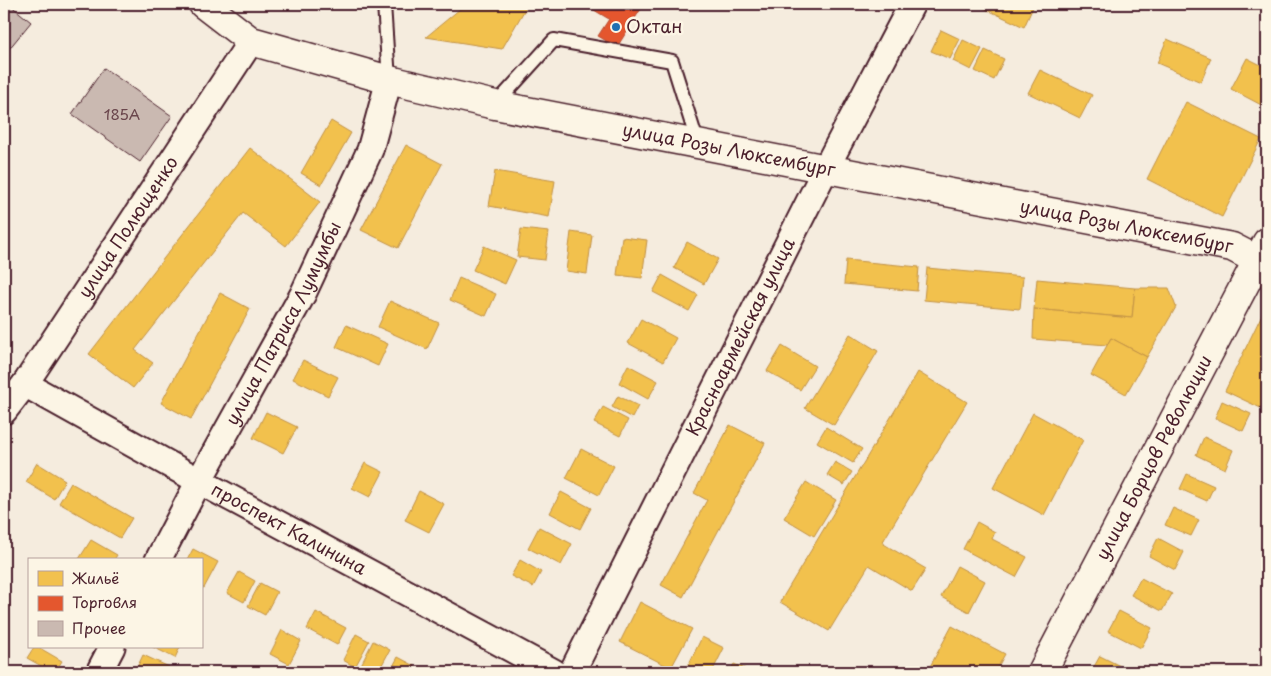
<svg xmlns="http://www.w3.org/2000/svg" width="1271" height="676" viewBox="0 0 1271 676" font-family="'Playpen Sans',sans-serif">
<rect width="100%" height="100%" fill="#f5ecde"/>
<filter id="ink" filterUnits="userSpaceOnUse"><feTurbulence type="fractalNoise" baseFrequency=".02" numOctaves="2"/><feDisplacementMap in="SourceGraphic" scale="10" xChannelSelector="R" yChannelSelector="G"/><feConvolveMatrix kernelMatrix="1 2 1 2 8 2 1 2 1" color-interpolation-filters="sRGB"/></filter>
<g filter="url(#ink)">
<!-- homes -->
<g fill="#f2c14e" stroke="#c09044">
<polygon points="466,4 528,4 502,49 426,37"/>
<polygon points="975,4 1033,4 1034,5 1024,27"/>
<polygon points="941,30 960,39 950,59 931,51"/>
<polygon points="1167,39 1211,58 1201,82 1157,63"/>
<polygon points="963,40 982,49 971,70 953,61"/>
<polygon points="985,50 1004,59 994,80 975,71"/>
<polygon points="1247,58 1267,68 1267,108 1231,89"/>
<polygon points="1040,70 1092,95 1080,118 1028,93"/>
<polygon points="1186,102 1261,139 1222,217 1147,179"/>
<polygon points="331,121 351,133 321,185 301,173"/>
<polygon points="406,145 442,164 398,248 361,230"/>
<polygon points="250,148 320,202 286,246 243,213 135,350 153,363 133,388 89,354"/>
<polygon points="495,171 555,181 549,217 489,206"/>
<polygon points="521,229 549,232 545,260 517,257"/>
<polygon points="571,232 592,235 587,274 566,271"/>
<polygon points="622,237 647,240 642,278 617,275"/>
<polygon points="687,242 718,259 704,284 674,268"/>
<polygon points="484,246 516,260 505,284 473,270"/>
<polygon points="846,260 919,267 917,291 844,284"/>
<polygon points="927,268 1023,277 1020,309 924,300"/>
<polygon points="662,275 698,295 689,311 653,292"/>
<polygon points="459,278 496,294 486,316 450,300"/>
<polygon points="1037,279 1135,288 1132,318 1034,309"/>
<polygon points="1135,288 1169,288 1176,307 1147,357 1111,338 1107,345 1033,339 1034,309 1132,318"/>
<polygon points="220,293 250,309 191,419 161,403"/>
<polygon points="390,301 439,323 427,349 378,327"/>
<polygon points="1267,304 1267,411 1225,391"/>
<polygon points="641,319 676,338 663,362 628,343"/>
<polygon points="346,325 388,344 378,366 336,347"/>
<polygon points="850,334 878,351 834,425 805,408"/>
<polygon points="1111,338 1147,357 1126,394 1091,375"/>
<polygon points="782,346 815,366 800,390 767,371"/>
<polygon points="303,360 338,377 328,396 293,379"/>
<polygon points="628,365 658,381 648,399 619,383"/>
<polygon points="918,372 967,402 882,543 926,569 912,591 869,565 829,631 780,602"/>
<polygon points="618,396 638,406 632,418 612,407"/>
<polygon points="1222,401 1251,414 1243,431 1215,418"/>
<polygon points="603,407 628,420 620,436 594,423"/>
<polygon points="266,412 297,427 283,453 253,438"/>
<polygon points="1033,413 1083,440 1044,515 993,488"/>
<polygon points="730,425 765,443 683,597 661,585 707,500 694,493"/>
<polygon points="826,427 862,449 853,463 817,442"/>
<polygon points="1204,437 1233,450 1225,469 1196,455"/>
<polygon points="581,449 614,466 599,495 566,478"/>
<polygon points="835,462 852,472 844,485 827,475"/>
<polygon points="37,463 65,480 54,499 26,482"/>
<polygon points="365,463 383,472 370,497 352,488"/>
<polygon points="1187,474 1214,486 1207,501 1180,489"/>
<polygon points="806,482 836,500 814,536 784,518"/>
<polygon points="71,483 132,518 120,538 59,503"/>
<polygon points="419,491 444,504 429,532 405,520"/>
<polygon points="561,492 591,508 580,529 550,513"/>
<polygon points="1173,508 1199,520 1191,536 1165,525"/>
<polygon points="977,522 995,532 992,539 1027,557 1016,577 963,549"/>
<polygon points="539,527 572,544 561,565 528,548"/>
<polygon points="1158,538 1184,552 1175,570 1149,556"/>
<polygon points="91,540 117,555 114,560 79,559"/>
<polygon points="193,549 218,562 204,588 201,587 201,560 187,560"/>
<polygon points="520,560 541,572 533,587 511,576"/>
<polygon points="957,566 985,581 969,612 941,597"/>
<polygon points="239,572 255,581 244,602 227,593"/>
<polygon points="1141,578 1172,594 1162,611 1131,595"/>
<polygon points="260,583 277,592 265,615 248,606"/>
<polygon points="640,602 692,629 671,668 620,642"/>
<polygon points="1119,611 1152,628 1141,648 1108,631"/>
<polygon points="316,612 346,628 337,645 307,629"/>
<polygon points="952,626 1005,654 995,672 927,672"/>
<polygon points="282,630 301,641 289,664 270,654"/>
<polygon points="356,634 369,641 355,667 343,660"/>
<polygon points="702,637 724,648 712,672 685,672"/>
<polygon points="373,641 390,650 378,672 365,672 359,669"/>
<polygon points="34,647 38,647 62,661 55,672 52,672 27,658"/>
<polygon points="153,647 180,647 175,658"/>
<polygon points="143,655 169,667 167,672 135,672"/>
<polygon points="1100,656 1132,672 1091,672"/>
<polygon points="398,657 415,666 412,672 390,672"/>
<polygon points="734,664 745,669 743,672 729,672"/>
</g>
<!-- shops -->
<polygon fill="#e4572e" stroke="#b6462d" points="584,4 644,4 617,47 598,36 609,19"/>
<!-- building -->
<g fill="#cab9b1" stroke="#4a1f2b">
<polygon points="4,4 9,4 31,22 4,55"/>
<polygon points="104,68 172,116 140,162 72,114"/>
</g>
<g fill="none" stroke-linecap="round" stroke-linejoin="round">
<!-- service casing -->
<g stroke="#4a1f2b" stroke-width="16">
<g id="service">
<polyline points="384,4 389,80"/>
<polyline points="495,105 554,40 672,61 698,144"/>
</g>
</g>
<!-- minor casing -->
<g stroke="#4a1f2b" stroke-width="29">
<g id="minor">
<path id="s1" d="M25,384l174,97 355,191"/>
<path id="s2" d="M4,411l21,-27 226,-343"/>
<path id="s3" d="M158,560l41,-79 104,-187 67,-144 19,-70"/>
<polyline points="99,672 112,647"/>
<path id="s4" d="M572,672l254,-504 86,-164"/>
</g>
</g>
<!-- secondary casing -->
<g stroke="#4a1f2b" stroke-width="31">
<g id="secondary">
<path id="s5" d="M203,4l48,37 138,39 106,25 737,142 25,13"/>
<path id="s6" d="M1042,672l225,-430"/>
</g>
</g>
<!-- service -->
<use href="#service" stroke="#fcf5e5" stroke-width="12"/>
<!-- minor -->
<use href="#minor" stroke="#fcf5e5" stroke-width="25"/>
<!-- secondary -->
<use href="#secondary" stroke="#fcf5e5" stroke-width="28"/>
</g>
</g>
<!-- markers -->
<circle fill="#1f6fb2" stroke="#fcf5e5" stroke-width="2" cx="616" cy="27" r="5"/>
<g text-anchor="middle" stroke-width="5" stroke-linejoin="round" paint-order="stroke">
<!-- number labels -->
<g font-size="15" fill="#6a464c">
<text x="122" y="120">185А</text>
</g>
<!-- poi labels -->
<g font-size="18" fill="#4a1f2b" stroke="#fcf5e5" text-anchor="start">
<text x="626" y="33">Октан</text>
</g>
<!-- street labels -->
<g font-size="18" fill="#4a1f2b" stroke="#fcf5e5">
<text dy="6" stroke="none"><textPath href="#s5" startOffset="551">улица Розы Люксембург</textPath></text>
<text dy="6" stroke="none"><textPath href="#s2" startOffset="222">улица Полющенко</textPath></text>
<text dy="6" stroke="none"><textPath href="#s5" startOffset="956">улица Розы Люксембург</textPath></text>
<text dy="6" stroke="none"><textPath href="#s3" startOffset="268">улица Патриса Лумумбы</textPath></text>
<text dy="6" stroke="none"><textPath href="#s4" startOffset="375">Красноармейская улица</textPath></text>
<text dy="6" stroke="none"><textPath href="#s6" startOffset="242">улица Борцов Революции</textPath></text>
<text dy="6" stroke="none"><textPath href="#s1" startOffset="301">проспект Калинина</textPath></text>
</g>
</g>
<!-- margin -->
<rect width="1271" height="676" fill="none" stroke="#fcf5e5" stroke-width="20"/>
<rect x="10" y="10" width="1251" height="656" fill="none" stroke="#4a1f2b" stroke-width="2" filter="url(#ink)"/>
<!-- legend -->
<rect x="28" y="558" width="175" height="90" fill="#fcf5e5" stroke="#b59f9b"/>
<rect x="38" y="571" width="25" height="15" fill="#f2c14e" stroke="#b59f9b"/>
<text x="72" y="584" font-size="15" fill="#4a1f2b">Жильё</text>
<rect x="38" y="596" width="25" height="15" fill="#e4572e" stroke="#b59f9b"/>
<text x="72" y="608" font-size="15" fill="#4a1f2b">Торговля</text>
<rect x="38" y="621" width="25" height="15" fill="#cab9b1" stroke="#b59f9b"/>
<text x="72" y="634" font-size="15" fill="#4a1f2b">Прочее</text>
</svg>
